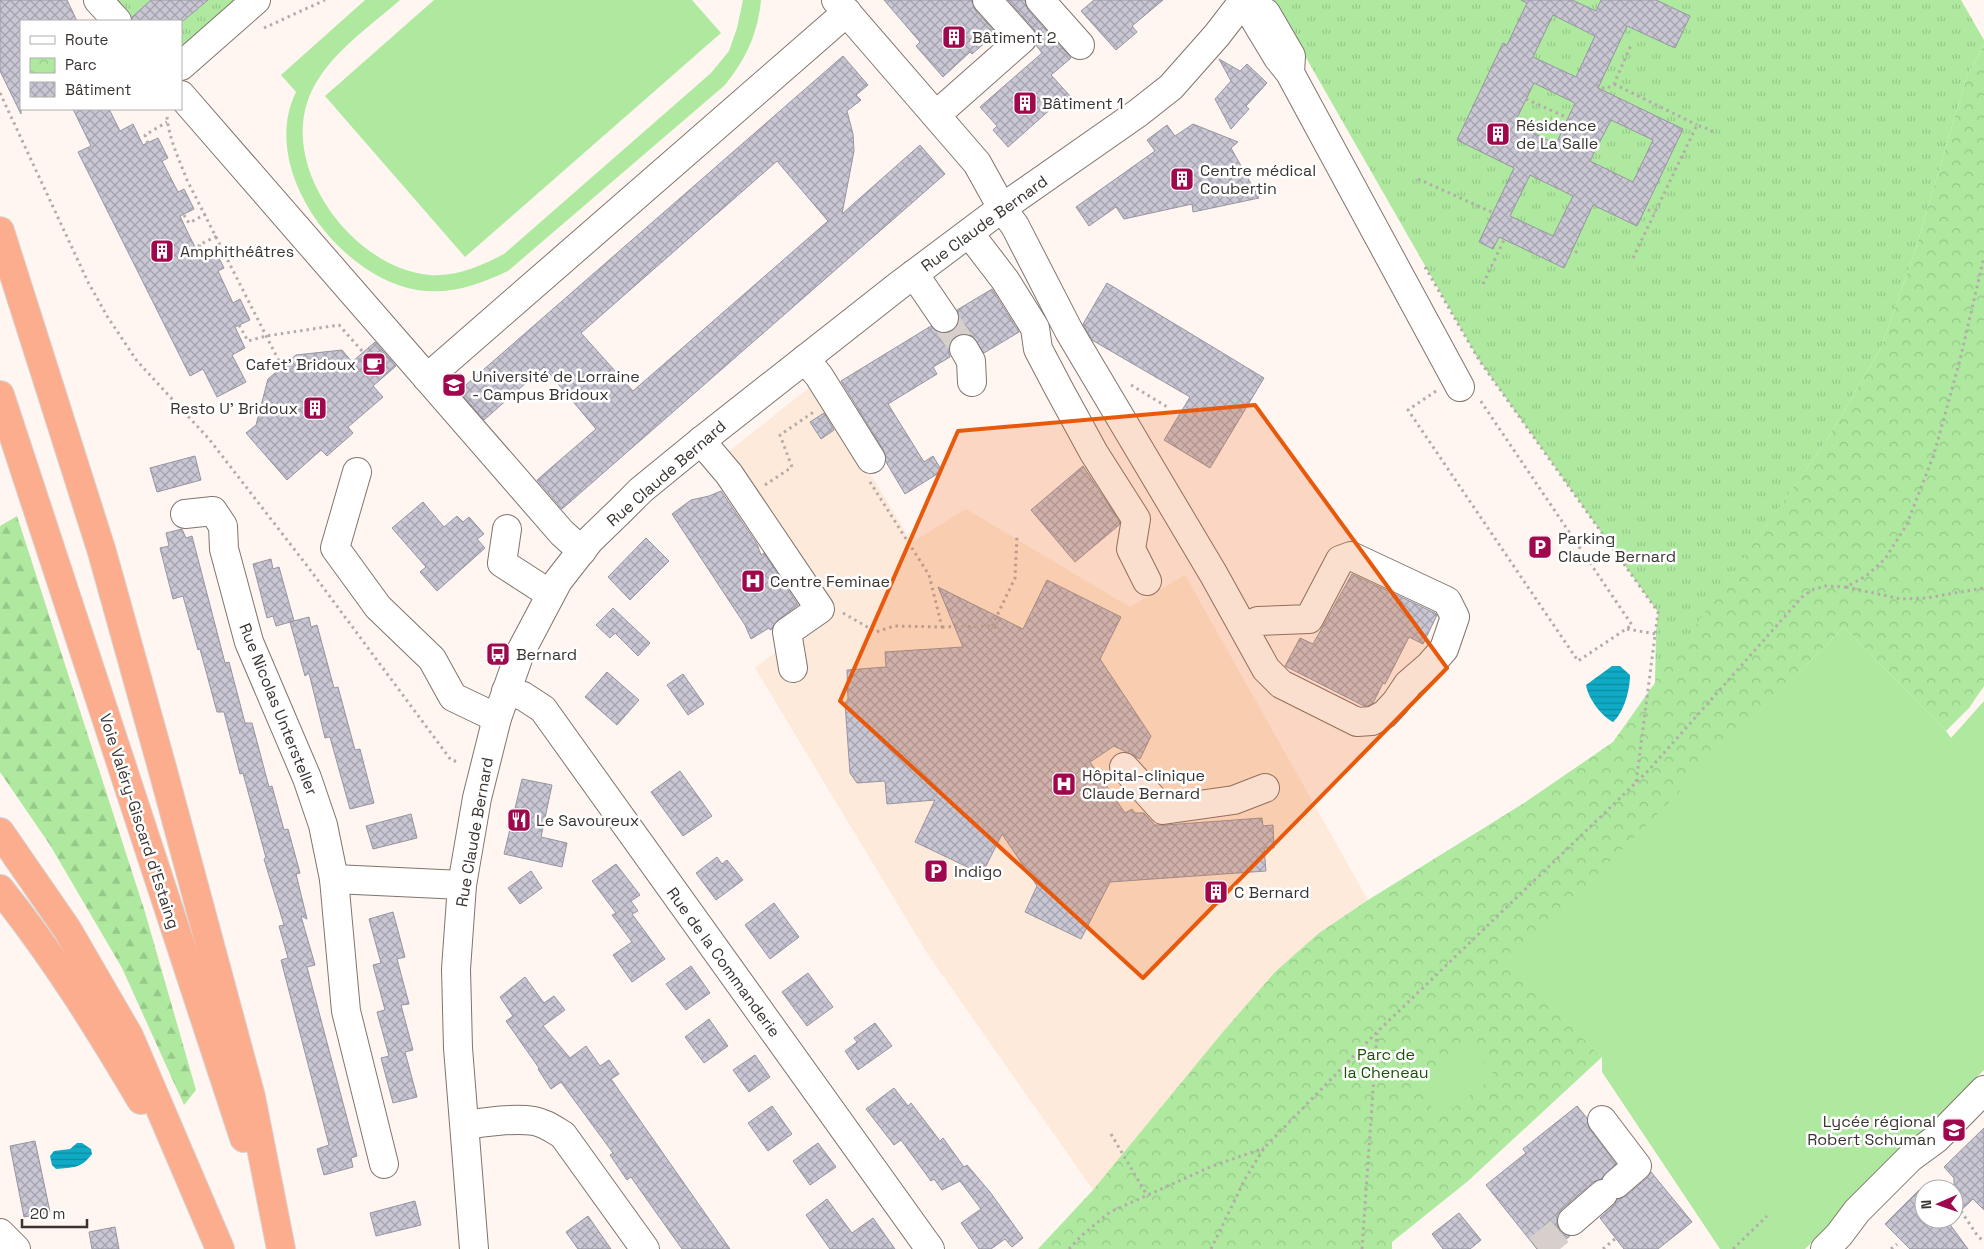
<svg xmlns="http://www.w3.org/2000/svg" width="1984" height="1249" viewBox="0 0 1984 1249" font-family="'Space Grotesk',sans-serif">
<defs>
<pattern id="grass-tufts" width="24" height="20" patternUnits="userSpaceOnUse" patternTransform="scale(1.25)"><rect width="24" height="20" fill="#aee99f"/><path d="M3 7l-1-3M5 7V3M7 7l1-3M15 17l-1-3M17 17v-4M19 17l1-3" fill="none" stroke="#96c889"/></pattern>
<pattern id="forest-firs" width="22" height="20" patternUnits="userSpaceOnUse" patternTransform="scale(1.25)"><rect width="22" height="20" fill="#aee99f"/><path d="M5 1l3.5 6h-7zM16 11l3.5 6h-7z" fill="#96c889"/></pattern>
<pattern id="park-crowns" width="20" height="18" patternUnits="userSpaceOnUse" patternTransform="scale(1.25)"><rect width="20" height="18" fill="#aee99f"/><path d="M2 6a3 3 0 1 1 6 0M12 15a3 3 0 1 1 6 0" fill="none" stroke="#96c889"/></pattern>
<pattern id="water-rules" width="6" height="5" patternUnits="userSpaceOnUse" patternTransform="scale(1.25)"><rect width="6" height="5" fill="#0faac5"/><path d="M0 2.5h6" fill="none" stroke="#0f8ba1"/></pattern>
<pattern id="building-cross-hatch" width="8" height="8" patternUnits="userSpaceOnUse" patternTransform="scale(1.25)"><rect width="8" height="8" fill="#cac7d5"/><path d="M0 0l8 8M0 8l8-8" fill="none" stroke="#a5a2ad"/></pattern>
</defs>
<rect width="100%" height="100%" fill="#fff6f2"/>
<!-- medical -->
<polygon fill="#feeada" points="815,383 912,542 966,509 1130,607 1185,575 1368,900 1319,933 1093,1190 927,953 755,668 830,610 728,452"/>
<!-- grass -->
<g fill="url(#grass-tufts)">
<polygon points="109,0 151,0 130,18 132,21 127,21"/>
<polygon points="208,0 243,0 181,52 181,23"/>
<polygon points="1273,0 1961,0 1984,40 1984,45 1967,76 1914,254 1881,348 1827,440 1655,684 1656,634 1658,612 1479,360"/>
</g>
<!-- forest -->
<polygon fill="url(#forest-firs)" points="17,516 145,912 196,1090 184,1105 122,968 50,845 0,772 0,526"/>
<!-- park -->
<polygon fill="url(#park-crowns)" points="1984,45 1984,686 1969,708 1946,731 1844,627 1508,965 1602,1057 1468,1181 1392,1242 1392,1249 1038,1249 1093,1190 1222,1033 1275,972 1319,933 1368,900 1524,803 1613,742 1827,440 1881,348 1914,254 1967,76"/>
<!-- pitch -->
<g fill="#aee99f">
<path d="M365,0h35c-33,29 -79,59 -93,103 -23,72 49,165 122,172 27,2 52,-9 75,-21l207,-181 18,-22 8,-23 6,-28h18c-3,33 -15,59 -36,85l-217,186c-30,14 -58,24 -91,19 -78,-13 -159,-121 -121,-198l-15,-17z"/>
<polygon points="434,0 692,0 721,33 465,257 325,96"/>
<polygon points="1844,627 1946,731 1951,738 1984,701 1984,1070 1805,1249 1720,1249 1602,1072 1602,1057 1507,965"/>
<polygon points="1470,1044 1495,1076 1440,1118 1416,1086"/>
</g>
<!-- water -->
<g fill="url(#water-rules)">
<path d="M1612,666h8l10,9c0,15 -6,37 -17,47 -12,-6 -25,-24 -27,-37z"/>
<path d="M77,1143h5l9,6 1,5c-11,15 -19,13 -36,15l-4,-4 -2,-9 4,-5 16,-2z"/>
</g>
<!-- building -->
<g fill="url(#building-cross-hatch)" stroke="#9795a1" fill-rule="evenodd">
<polygon points="0,0 67,0 77,21 21,21 21,114 0,71"/>
<polygon points="151,0 208,0 183,21 132,21 132,17"/>
<polygon points="884,0 972,0 975,10 996,33 972,54 970,52 943,77 916,46 920,42"/>
<polygon points="1008,0 1025,0 1028,10 1071,58 1051,75 1071,97 1056,110 1053,107 1008,147 993,130 997,126 980,107 1042,53 1036,45 1037,36 1034,29"/>
<polygon points="1094,0 1163,0 1132,26 1137,32 1116,50 1081,11"/>
<path d="M1521,0h51l24,11 5,-11h55l34,16 -15,32 -48,-22 -29,62 85,41 -46,97 -44,-21 -29,63 -65,-31 -6,12 -14,-7 35,-74 -57,-28 46,-97 4,2 20,-42zM1553,15l42,21 -19,41 -43,-20zM1534,83l41,20 -19,41 -42,-20zM1611,120l42,20 -20,42 -43,-21zM1530,175l43,21 -20,40 -43,-20z"/>
<path d="M843,56l25,29 -12,10 5,5 -14,11 6,23 1,17 -12,63 78,-69 25,29 -383,335 -25,-29 59,-51 -52,-62 -60,53 -25,-29zM777,161l51,60 -195,170 -52,-58z"/>
<polygon points="1219,59 1240,71 1247,64 1267,83 1246,106 1249,109 1231,129 1215,99 1231,81"/>
<polygon points="73,109 109,109 120,131 133,124 143,145 158,138 168,158 162,161 178,192 184,189 194,209 180,216 189,235 199,255 214,248 224,268 218,271 233,303 240,299 250,320 235,327 245,348 232,355 246,382 217,397 203,369 190,376 78,152 91,146"/>
<polygon points="1193,124 1238,142 1231,148 1259,198 1193,212 1192,204 1124,219 1116,207 1089,226 1076,207 1155,151 1147,140 1167,125 1175,136"/>
<polygon points="1107,283 1264,378 1210,468 1164,440 1190,397 1092,340 1083,324"/>
<polygon points="992,289 1019,332 984,353 972,336 964,333 957,335 950,342 948,350 950,357 933,367 937,374 888,404 924,462 933,456 942,471 905,494 886,462 884,451 841,381 931,326 938,332 946,333 952,331 958,324 959,316 957,310"/>
<polygon points="375,342 396,366 373,386 383,397 348,427 353,433 327,456 321,450 287,480 246,433 256,425 268,379 296,355 342,350 352,362"/>
<polygon points="824,413 834,430 821,439 810,422"/>
<polygon points="195,456 201,480 157,492 150,468"/>
<polygon points="1083,466 1120,522 1119,525 1075,562 1031,510"/>
<polygon points="721,491 757,544 761,555 764,553 798,605 778,620 772,629 770,630 769,628 751,639 745,625 672,514 691,500 709,496"/>
<polygon points="423,502 444,527 457,516 463,522 469,517 484,534 477,539 485,548 437,591 420,572 426,567 392,528"/>
<polygon points="182,529 186,538 192,536 225,663 229,662 245,723 252,723 269,787 272,786 284,830 288,829 300,873 296,874 307,919 301,916 315,965 307,967 357,1156 351,1158 353,1167 324,1175 317,1149 329,1145 281,960 288,958 279,926 284,925 264,859 266,858 243,773 240,774 224,712 217,712 200,649 198,650 183,596 173,599 160,548 169,546 166,533"/>
<polygon points="646,538 669,561 630,600 608,577"/>
<polygon points="271,559 273,569 279,567 294,621 276,626 273,616 267,618 253,564"/>
<polygon points="1352,574 1435,613 1437,615 1423,644 1409,637 1385,684 1383,683 1373,703 1368,706 1364,706 1285,666 1300,638 1313,644"/>
<polygon points="1047,580 1121,617 1100,659 1151,736 1140,759 1114,746 1090,762 1125,813 1132,809 1135,813 1144,813 1155,825 1165,825 1262,818 1263,826 1273,825 1274,848 1264,848 1266,871 1110,882 1081,939 1025,912 1037,886 1002,834 982,874 915,842 935,800 887,804 885,781 857,783 850,773 845,703 848,699 847,670 886,667 885,652 963,647 938,587 1023,629"/>
<polygon points="613,608 650,643 638,656 615,633 610,638 596,625"/>
<polygon points="309,617 311,627 317,625 334,688 338,687 355,750 360,749 374,803 350,809 330,737 325,738 309,673 305,676 290,622"/>
<polygon points="607,672 639,700 617,725 585,697"/>
<polygon points="683,674 704,704 688,715 667,685"/>
<polygon points="680,771 712,816 683,836 651,792"/>
<polygon points="522,779 552,785 541,837 567,843 562,867 504,854"/>
<polygon points="411,814 417,838 373,849 366,826"/>
<polygon points="717,857 722,864 727,860 743,880 716,900 696,873"/>
<polygon points="616,864 640,895 631,901 638,911 632,914 665,959 632,982 613,955 632,942 612,915 616,913 592,881"/>
<polygon points="531,871 542,888 520,904 508,888"/>
<polygon points="774,903 799,937 770,959 745,925"/>
<polygon points="393,912 405,957 397,959 409,1004 401,1005 413,1050 405,1052 417,1097 393,1103 381,1058 389,1056 377,1012 385,1010 373,965 381,963 369,919"/>
<polygon points="691,966 710,993 686,1010 666,984"/>
<polygon points="808,973 833,1007 807,1026 782,992"/>
<polygon points="525,977 544,1003 554,996 565,1010 543,1026 570,1058 586,1046 600,1066 609,1060 619,1074 611,1079 730,1249 682,1249 631,1177 627,1180 610,1155 613,1153 561,1082 551,1089 538,1069 539,1068 506,1021 513,1016 500,997"/>
<polygon points="709,1019 728,1046 704,1063 685,1037"/>
<polygon points="875,1023 892,1046 858,1070 845,1051 857,1042 854,1038"/>
<polygon points="755,1055 770,1077 749,1092 733,1070"/>
<polygon points="894,1088 908,1106 911,1103 940,1141 943,1138 964,1167 967,1165 990,1192 1023,1238 1012,1247 1005,1239 991,1249 979,1249 961,1223 981,1209 960,1181 942,1190 934,1179 931,1181 901,1140 894,1145 866,1109"/>
<polygon points="772,1106 792,1134 768,1151 748,1123"/>
<polygon points="1577,1106 1587,1118 1590,1129 1616,1164 1601,1179 1593,1182 1562,1209 1557,1215 1557,1224 1560,1231 1570,1236 1553,1249 1537,1249 1486,1185 1526,1153 1523,1149"/>
<polygon points="1984,1128 1984,1210 1973,1199 1954,1217 1954,1178 1944,1167"/>
<polygon points="35,1141 50,1212 24,1217 10,1146"/>
<polygon points="818,1143 836,1167 810,1185 793,1161"/>
<polygon points="1651,1172 1692,1222 1658,1249 1624,1249 1600,1218 1613,1206 1618,1199 1626,1196 1647,1178"/>
<polygon points="1919,1190 1924,1195 1924,1219 1946,1219 1968,1249 1910,1249 1885,1224"/>
<polygon points="827,1199 852,1233 873,1218 895,1249 830,1249 806,1215"/>
<polygon points="415,1201 421,1225 376,1236 370,1213"/>
<polygon points="1459,1213 1481,1240 1470,1249 1443,1249 1432,1234"/>
<polygon points="588,1216 611,1249 578,1249 566,1232"/>
<polygon points="115,1227 119,1249 92,1249 89,1232"/>
</g>
<g fill="none" stroke-linecap="round" stroke-linejoin="round">
<!-- minor-tunnel -->
<g stroke="#d7cfcb" stroke-width="28" stroke-dasharray="28 14" stroke-linecap="butt">
<polyline points="944,318 964,349"/>
<polyline points="1538,1249 1572,1221"/>
</g>
<!-- minor casing -->
<g stroke="#80746d" stroke-width="30">
<g id="minor">
<polyline points="98,0 117,21"/>
<polyline points="836,0 977,163 1002,208 1015,226 1069,331 1214,575 1266,669 1281,684 1357,722 1372,721 1385,714 1396,702 1408,684 1430,665 1444,649 1455,617 1447,601 1351,556 1340,560 1309,619 1258,621 1243,627"/>
<polyline points="1040,0 1080,45"/>
<polyline points="181,66 256,0"/>
<polyline points="1290,73 1291,56 1266,13 1243,0 1278,58 1290,73 1460,387"/>
<polyline points="181,95 562,533 582,551"/>
<polyline points="936,115 1022,39 987,0"/>
<polyline points="969,233 1005,280 1035,328 1038,349 1059,389 1094,453 1136,519 1131,549 1147,581"/>
<polyline points="914,274 944,318"/>
<polyline points="964,349 971,361 972,382"/>
<polyline points="805,359 819,376 871,459"/>
<polyline points="427,378 847,12"/>
<polyline points="701,441 729,474 820,609 787,632 793,668"/>
<polyline points="357,472 335,548 378,607 432,659 453,697 497,718"/>
<polyline points="185,514 213,511 223,526 224,549 249,642 307,778 323,825 334,879 346,1011 384,1164"/>
<polyline points="507,529 502,563 550,594"/>
<polyline points="506,691 523,696 543,709 930,1249"/>
<polyline points="1124,767 1163,810 1234,800 1265,788"/>
<polyline points="334,879 462,885"/>
<polyline points="1602,1120 1637,1166 1616,1184"/>
<path d="M465,1125c18,-3 51,-7 69,-4 11,2 19,8 29,14l82,114"/>
<polyline points="1572,1221 1603,1194"/>
<polyline points="0,1233 16,1249"/>
<polyline points="474,1249 458,1048 456,969 462,885 477,798 497,718 520,653 558,581 590,540 620,511 641,490 701,441 898,286 1002,208 1138,113 1171,87 1217,35 1244,0"/>
<polyline points="1825,1249 1839,1235 1857,1211 1910,1158 1936,1139 1984,1090"/>
</g>
</g>
<!-- highway casing -->
<g stroke="#d7d6d6" stroke-width="30">
<g id="highway">
<polyline points="0,231 102,552 163,771 251,1097 281,1249"/>
<polyline points="0,395 244,1138"/>
<polyline points="0,832 67,929 129,1036 220,1249"/>
<path d="M0,889c53,66 98,138 141,211"/>
</g>
</g>
<!-- path -->
<g stroke="#b4aca9" stroke-width="3" stroke-dasharray="2.5 4" stroke-linecap="butt">
<polyline points="264,28 325,0"/>
<polyline points="1614,84 1697,125"/>
<polyline points="1596,85 1606,89 1614,84 1631,45"/>
<polyline points="0,93 88,282 107,316 137,361 209,439 308,567 451,760 459,762"/>
<polyline points="1526,99 1568,118"/>
<path d="M167,117c2,22 12,42 20,63l95,187"/>
<polyline points="148,143 145,135 167,122"/>
<polyline points="1418,179 1496,214"/>
<polyline points="1642,207 1655,213"/>
<polyline points="184,215 189,223 206,214"/>
<polyline points="1569,249 1579,253"/>
<polyline points="203,253 199,245 217,236"/>
<polyline points="1633,258 1697,125 1711,130 1715,135"/>
<polyline points="1425,267 1479,360 1658,612 1636,783"/>
<polyline points="1483,284 1504,240"/>
<polyline points="239,325 248,341 266,336 339,325 363,352"/>
<polyline points="1131,385 1169,408"/>
<polyline points="1436,391 1408,410 1578,661 1632,625 1480,400"/>
<polyline points="765,485 792,467 780,435 815,411"/>
<polyline points="1846,587 1901,599 1926,598 1984,588"/>
<polyline points="843,613 876,632 894,626 942,627 929,575 870,482"/>
<polyline points="992,626 1015,578 1017,536"/>
<polyline points="942,627 992,626 998,629"/>
<polyline points="1627,629 1656,634"/>
<polyline points="1111,1134 1148,1197"/>
<polyline points="1961,1211 1977,1235 1984,1242"/>
<polyline points="1069,1249 1081,1236 1110,1212 1210,1167 1264,1148"/>
<polyline points="1211,1249 1245,1179 1264,1148 1377,1032 1647,772 1802,597 1812,590 1825,586 1846,587 1866,576 1885,559 1907,524 1934,454 1960,360 1984,257"/>
<polyline points="1362,1249 1377,1033"/>
<polyline points="1603,1249 1616,1238"/>
<polyline points="1733,1249 1767,1216"/>
<polyline points="1891,1249 1897,1244"/>
</g>
<!-- minor -->
<use href="#minor" stroke="#fff" stroke-width="28"/>
<!-- highway -->
<use href="#highway" stroke="#fcad8d" stroke-width="28"/>
</g>
<!-- marked area -->
<path fill="#e8590c" fill-opacity="0.2" stroke="#e8590c" stroke-width="4" stroke-linejoin="round" d="M1255,405l192,263 -304,310 -303,-277 118,-270z"/>
<!-- icons -->
<defs>
<g id="building-square" transform="scale(1.25)"><rect x="-9" y="-9" width="18" height="18" rx="4" fill="#a0084d" stroke="#fff"/><path d="M-4-6H4V6H1V3H-1V6H-4ZM-2.5-4.3h1.7v1.8h-1.7ZM.8-4.3h1.7v1.8H.8ZM-2.5-1h1.7V.8h-1.7ZM.8-1h1.7V.8H.8Z" fill="#fff"/></g>
<g id="cafe-square" transform="scale(1.25)"><rect x="-9" y="-9" width="18" height="18" rx="4" fill="#a0084d" stroke="#fff"/><path d="M-5.5-4.5H6V0H3Q3 3.5 0 3.5H-2.5Q-5.5 3.5-5.5 0ZM3-3.2v2h1.7v-2ZM-6 4.5H4V6H-6Z" fill="#fff"/></g>
<g id="university-square" transform="scale(1.25)"><rect x="-9" y="-9" width="18" height="18" rx="4" fill="#a0084d" stroke="#fff"/><path d="M0-5L7-2L0 1L-7-2ZM-4 1L0 2.5L4 1V4Q0 6-4 4Z" fill="#fff"/></g>
<g id="parking-square" transform="scale(1.25)"><rect x="-9" y="-9" width="18" height="18" rx="4" fill="#a0084d" stroke="#fff"/><path d="M-3.5-5.5H1a3.5 3.5 0 0 1 0 7H-1V5.5H-3.5ZM-1-3.4V-.6H.8a1.4 1.4 0 0 0 0-2.8Z" fill="#fff"/></g>
<g id="hospital-square" transform="scale(1.25)"><rect x="-9" y="-9" width="18" height="18" rx="4" fill="#a0084d" stroke="#fff"/><path d="M-5-5h3v3.5h4V-5h3V5h-3V1.5h-4V5h-3Z" fill="#fff"/></g>
<g id="bus-square" transform="scale(1.25)"><rect x="-9" y="-9" width="18" height="18" rx="4" fill="#a0084d" stroke="#fff"/><path d="M-5-6H5V4H4V6H2V4H-2V6H-4V4H-5ZM-3.5-4V0h7V-4ZM-3.5 1.2v1.5H-2V1.2ZM2 1.2v1.5H3.5V1.2Z" fill="#fff"/></g>
<g id="restaurant-square" transform="scale(1.25)"><rect x="-9" y="-9" width="18" height="18" rx="4" fill="#a0084d" stroke="#fff"/><path d="M-5-6h1v4h1v-4h1v4h1v-4h1v5L-1.5 .5V6h-2V.5L-5-1ZM5-6V6H3V1.5H1.5Q1.5-4 5-6Z" fill="#fff"/></g>
<g id="school-square" transform="scale(1.25)"><rect x="-9" y="-9" width="18" height="18" rx="4" fill="#a0084d" stroke="#fff"/><path d="M0-5L7-2L0 1L-7-2ZM-4 1L0 2.5L4 1V4Q0 6-4 4Z" fill="#fff"/></g>
</defs>
<g fill-rule="evenodd">
<use href="#building-square" x="954" y="37"/>
<use href="#building-square" x="1025" y="103"/>
<use href="#building-square" x="1498" y="134"/>
<use href="#building-square" x="1182" y="179"/>
<use href="#building-square" x="162" y="251"/>
<use href="#cafe-square" x="374" y="364"/>
<use href="#university-square" x="454" y="385"/>
<use href="#building-square" x="315" y="408"/>
<use href="#parking-square" x="1540" y="547"/>
<use href="#hospital-square" x="753" y="581"/>
<use href="#bus-square" x="498" y="654"/>
<use href="#hospital-square" x="1064" y="784"/>
<use href="#restaurant-square" x="519" y="820"/>
<use href="#parking-square" x="936" y="871"/>
<use href="#building-square" x="1216" y="892"/>
<use href="#school-square" x="1954" y="1130"/>
</g>
<g text-anchor="middle" stroke-width="5" stroke-linejoin="round" paint-order="stroke">
<!-- poi labels -->
<g font-size="16" fill="#393431" stroke="#fff" text-anchor="start">
<text x="972" y="43">Bâtiment 2</text>
<text x="1042" y="109">Bâtiment 1</text>
<text x="1516" y="131">Résidence<tspan x="1516" dy="18">de La Salle</tspan></text>
<text x="1200" y="176">Centre médical<tspan x="1200" dy="18">Coubertin</tspan></text>
<text x="180" y="257">Amphithéâtres</text>
<text x="356" y="370" text-anchor="end">Cafet’ Bridoux</text>
<text x="472" y="382">Université de Lorraine<tspan x="472" dy="18">- Campus Bridoux</tspan></text>
<text x="298" y="414" text-anchor="end">Resto U’ Bridoux</text>
<text x="1558" y="544">Parking<tspan x="1558" dy="18">Claude Bernard</tspan></text>
<text x="770" y="587">Centre Feminae</text>
<text x="516" y="660">Bernard</text>
<text x="1082" y="781">Hôpital-clinique<tspan x="1082" dy="18">Claude Bernard</tspan></text>
<text x="536" y="826">Le Savoureux</text>
<text x="954" y="877">Indigo</text>
<text x="1234" y="898">C Bernard</text>
<text x="1936" y="1127" text-anchor="end">Lycée régional<tspan x="1936" dy="18">Robert Schuman</tspan></text>
</g>
<!-- street labels -->
<g font-size="16" fill="#393431" stroke="#fff">
<text transform="translate(984 223) rotate(-36)" y="6">Rue Claude Bernard</text>
<text transform="translate(666 473) rotate(-41)" y="6">Rue Claude Bernard</text>
<text transform="translate(279 709) rotate(68)" y="6">Rue Nicolas Untersteller</text>
<text transform="translate(140 821) rotate(72)" y="6">Voie Valéry-Giscard d'Estaing</text>
<text transform="translate(474 832) rotate(-80)" y="6">Rue Claude Bernard</text>
<text transform="translate(724 962) rotate(54)" y="6">Rue de la Commanderie</text>
</g>
<!-- park labels -->
<g font-size="16" fill="#195105" stroke="#fff">
<text x="1386" y="1060">Parc de<tspan x="1386" dy="18">la Cheneau</tspan></text>
</g>
</g>
<!-- legend -->
<rect x="20" y="20" width="162" height="90" fill="#ffffff" stroke="#b0aead"/>
<rect x="30" y="36" width="25" height="8" fill="#ffffff" stroke="#b0aead"/>
<text x="65" y="45" font-size="15" fill="#393431">Route</text>
<rect x="30" y="58" width="25" height="15" fill="url(#park-crowns)" stroke="#b0aead"/>
<text x="65" y="70" font-size="15" fill="#393431">Parc</text>
<rect x="30" y="82" width="25" height="15" fill="url(#building-cross-hatch)" stroke="#b0aead"/>
<text x="65" y="95" font-size="15" fill="#393431">Bâtiment</text>
<!-- north arrow -->
<g transform="translate(1939 1204) rotate(268)"><circle r="24" fill="#ffffff" stroke="#b0aead"/>
<path d="M0-4L9 19L0 12L-9 19Z" fill="#a0084d"/>
<text y="-8" font-size="14" font-weight="bold" text-anchor="middle" fill="#393431">N</text>
</g>
<!-- scale -->
<path d="M22 1219v8h65v-8" fill="none" stroke="#393431" stroke-width="2.5"/>
<text x="30" y="1219" font-size="15" fill="#393431" stroke="#ffffff" stroke-width="4" paint-order="stroke">20 m</text>
</svg>
